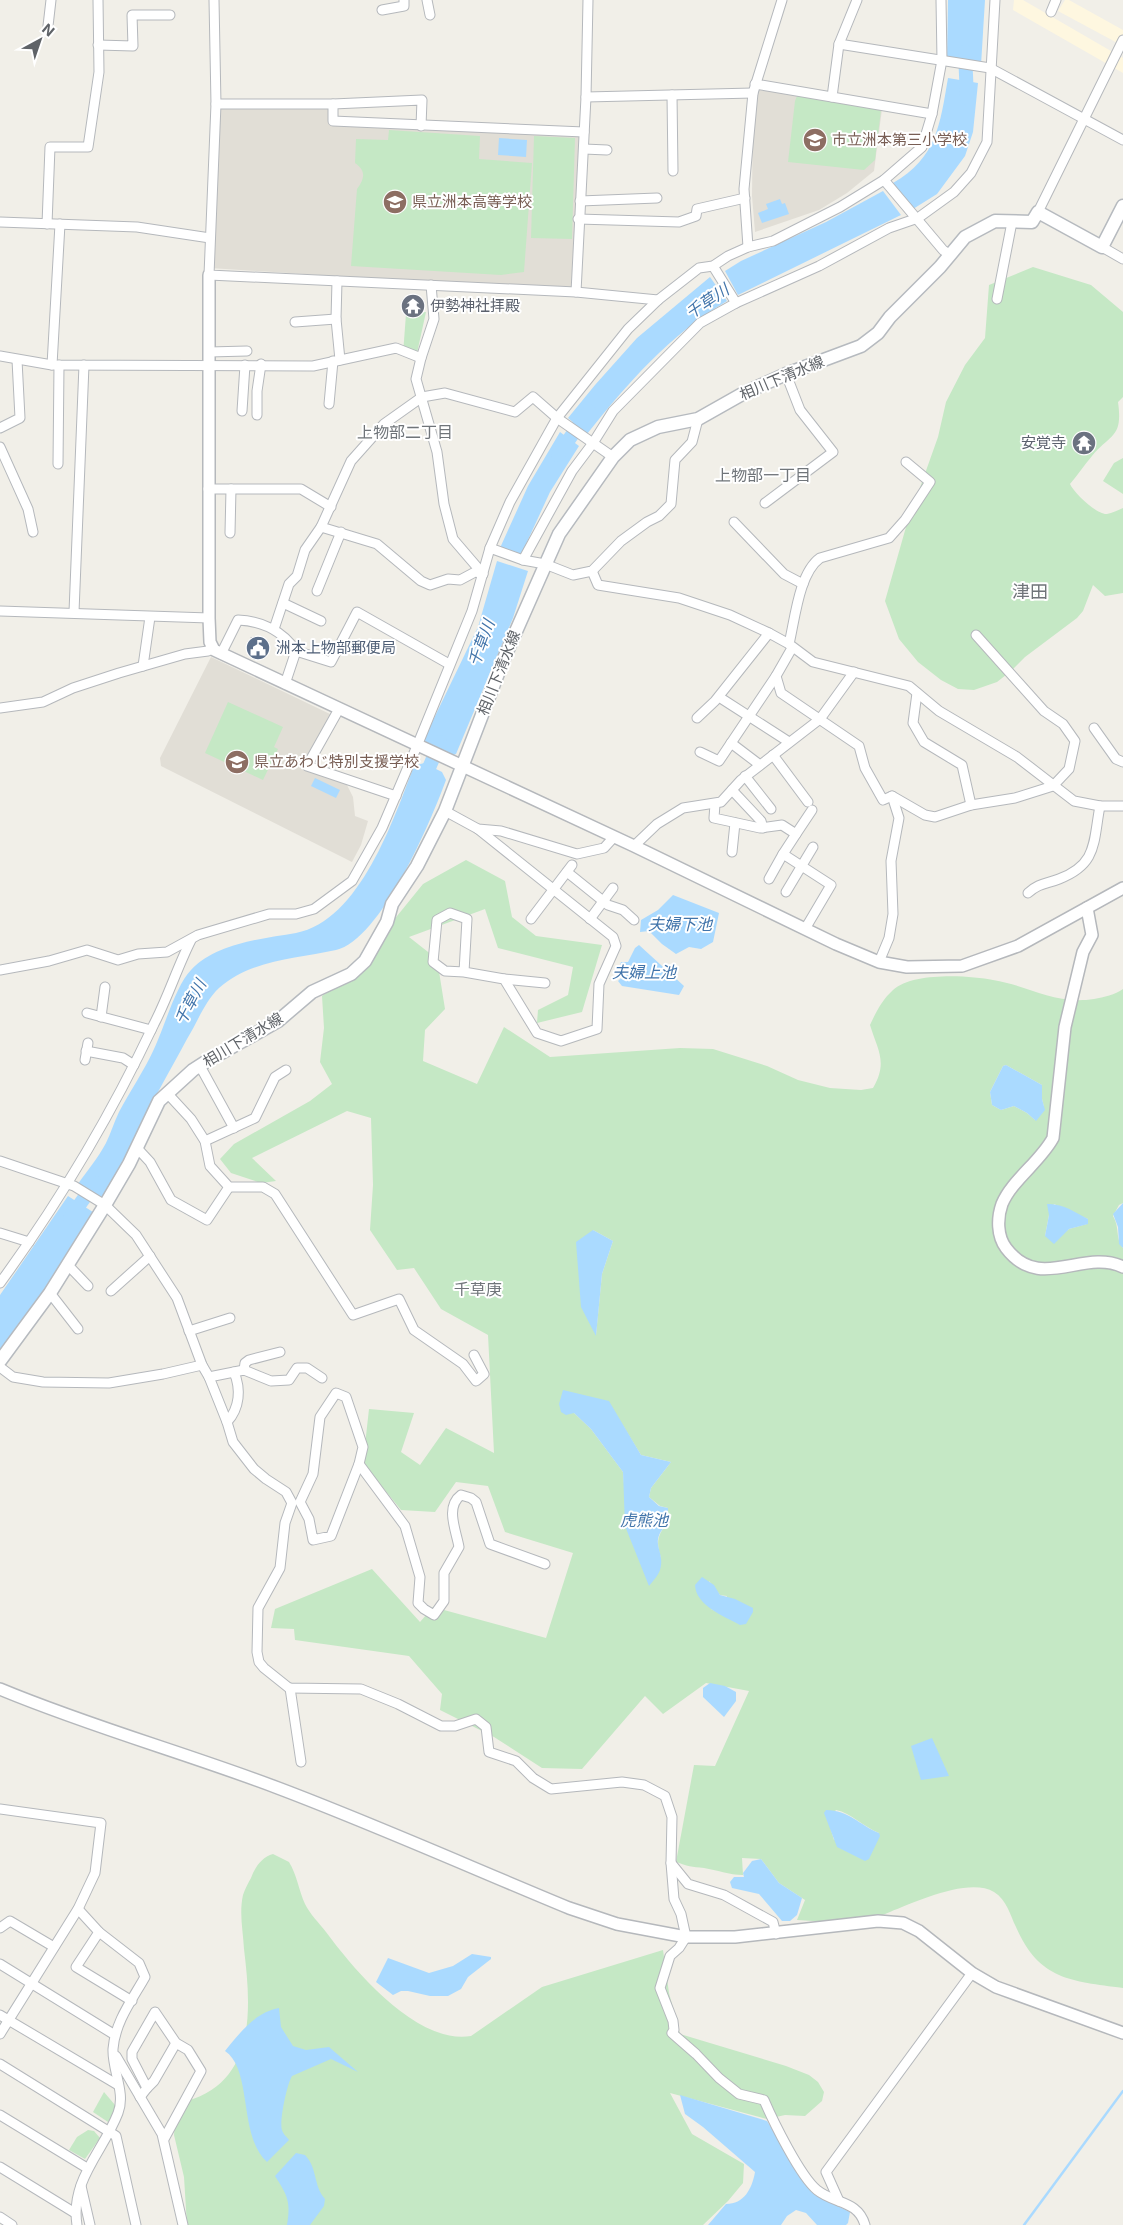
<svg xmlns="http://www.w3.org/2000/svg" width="1123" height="2225" viewBox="0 0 1123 2225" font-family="Inter,'Noto Sans JP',sans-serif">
<rect width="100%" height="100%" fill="#f1efe8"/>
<!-- commercial -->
<g fill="#fef7e0">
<polygon points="1014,0 1023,0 1123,58 1123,73 1013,10"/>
<polygon points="1065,0 1069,0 1123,30 1123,46 1058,11"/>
</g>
<!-- education -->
<g fill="#e1ded6">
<polygon points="756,90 793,93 882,109 874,171 847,193 819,210 755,232 752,196 753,105"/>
<polygon points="221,107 331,108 331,123 579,137 571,289 569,291 210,268"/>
<polygon points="211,657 332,715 310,769 346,783 353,797 355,816 368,821 361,845 352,862 161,766 160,758"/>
</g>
<!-- green -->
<g fill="#c5e8c5" fill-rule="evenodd">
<polygon points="797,96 881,110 875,160 864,170 788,162 795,101"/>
<path d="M389,130l91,6 -1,23 53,4 -8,109 -23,3 -150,-9 6,-77c8,-11 9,-18 -2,-26l1,-24 32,1z"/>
<polygon points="534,136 575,138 572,239 531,238"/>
<path d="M1033,267l58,18 32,27v85l-5,5c5,36 -7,31 -26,54 -8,9 -14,19 -22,28 4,9 27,31 37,30 5,-1 11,-4 16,-6v85l-18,3 -12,-11 -10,26 -6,7 -52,39 -14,14 -14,11 -23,8 -16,-1 -17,-9 -23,-18 -19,-23 -14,-38 21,-74 32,-90 8,-35 19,-37 20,-27 4,-53z"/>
<polygon points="426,312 417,353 403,354 406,314"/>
<polygon points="1123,458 1123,494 1103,481 1114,463"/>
<polygon points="228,702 283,727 274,747 278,749 263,780 205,753"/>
<path d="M466,860l39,21 7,36 24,19 66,9 -20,67 -45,11 1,-13 30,-15 5,-28 -75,-19 -13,-39 -76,28 28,22 8,50 -20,21 -2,31 54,23 27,-57 46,30 130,-9 33,1 54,17 31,14 32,8 31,2 12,-2c15,-26 5,-37 -3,-63 6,-13 12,-25 23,-35 19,-18 76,-15 100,-10 37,6 61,25 101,19 10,-2 21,-4 29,-10v214l-4,2 -6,11c7,11 2,23 10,32v740c-52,-7 -84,-8 -107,-61 -6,-12 -9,-27 -22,-35 -25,-15 -79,10 -104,20 -8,3 -17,8 -25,10 -22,3 -46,-1 -68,-2l8,-20 -26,-17 -18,-24 -19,-1 1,17c-14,0 -26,-5 -39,-7 -12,-1 -17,-2 -28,-6l18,-97 21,1 34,-75 -43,-8 -43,31 -18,-18 -63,73 -40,-1 -48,-31 -54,-27 2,-16 -33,-38 -114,-16 -1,-11 -23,-1 4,-19 97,-40 48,53 13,-15 113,31 27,-85 -68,-21 -17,-46 -32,-4 -21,30 -34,-2 -38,-47 6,-54 45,4 -13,39 19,13 26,-37 48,25 -6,-118 -47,-26 -27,-41 -17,2 -27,-40 3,-45 -2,-67 -24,-7 -95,47 24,23 -15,2 -30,-10 -11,-14 14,-15 76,-43 22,-17 -12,-22 4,-34 -2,-32 47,-32 17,-26 7,-17 30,-37zM1006,1065l36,20v14l2,8 -9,13 -8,-7 -13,-7 -13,4 -9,-5 -2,-13 13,-26zM1054,1204l34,15 -1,5 -18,5 -8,6 -16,1 4,-21zM593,1230l20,11 -11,33 -6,61zM608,1401l33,54 30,7 -20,26 -2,9 11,9 8,2v15c-11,11 -12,20 -7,35l-36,-63 -2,-23 -32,-43 -17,-16zM709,1581l11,14 7,1 -4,19 -12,-6zM836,1810c15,3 28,17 43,23l-45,7 -6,-20z"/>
<path d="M273,1854l16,8c8,13 10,29 16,42 5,10 14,19 21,28 29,39 91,113 145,104l71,-49 121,-37 6,43 11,41 106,32 23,9 9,7 6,10 -2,9 -17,15 -20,-1 -18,4 -97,-26 22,41 52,30 -1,19 -15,18 -25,24h-516l-3,-48 -10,-42 1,-14 12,-20c70,-20 64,-94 57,-152 -1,-18 -5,-36 -1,-54 2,-6 5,-12 8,-17 4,-11 11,-21 22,-24z"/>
<polygon points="104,2092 115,2105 115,2112 108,2122 93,2112"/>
<polygon points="88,2130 94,2131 100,2138 85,2159 69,2150 77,2137"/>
</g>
<!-- water -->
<g fill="#aadaff">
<polygon points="948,0 985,0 981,65 947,58"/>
<path d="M948,78l30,5 -5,49 -8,24 -28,38 -24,15 -20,-26c44,-25 47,-59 55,-105z"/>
<polygon points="499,138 527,140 526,157 498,155"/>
<polygon points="883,191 901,215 738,295 725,271 741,261 826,222"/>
<polygon points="780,199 782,204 785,203 789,214 762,223 758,213 768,209 766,204"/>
<path d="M710,277l17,24c-57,33 -100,83 -140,133l-19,-16 27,-33 42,-47z"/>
<polygon points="560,432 579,446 550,492 521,555 500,548 528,486"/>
<polygon points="497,561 528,571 513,618 456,754 448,757 430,749 424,739 478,627"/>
<path d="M424,763l18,9 4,8c-15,41 -65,160 -110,170 -40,9 -84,9 -117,38 -14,13 -22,35 -32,51 -17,32 -36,64 -52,97 -10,20 -17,41 -29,61l-7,1 -21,-14c9,-13 20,-26 28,-41 5,-10 8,-21 13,-31 11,-21 25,-41 35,-63 10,-21 22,-64 37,-79 26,-27 70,-31 105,-37 64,-12 98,-115 118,-167z"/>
<polygon points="315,778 340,790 336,798 311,786"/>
<polygon points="673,895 719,913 713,942 701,949 689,947 676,954 662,944 649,931 640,932 641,920 658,910"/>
<polygon points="639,945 684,986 679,995 622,986 618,981 625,974 626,969 619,968 621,962 628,962 635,948"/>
<polygon points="1006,1065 1042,1085 1042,1099 1045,1110 1036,1121 1027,1113 1014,1106 1001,1110 992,1105 990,1092 1003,1066"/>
<polygon points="68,1196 96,1214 74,1242 51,1284 0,1352 0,1295"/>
<polygon points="1123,1203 1123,1248 1119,1244 1118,1227 1113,1214"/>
<path d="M1047,1204c15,-1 28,8 41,15v5l-19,5 -15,15 -9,-8 4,-21z"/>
<polygon points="593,1230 613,1241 602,1274 596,1336 581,1307 576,1242"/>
<path d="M563,1390l46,11 32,54 30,7 -20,26 -2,9 10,9 9,2v15c-21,21 -2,26 -8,47 -2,6 -8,12 -11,16l-24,-60 -2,-54 -32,-43 -17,-16 -8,2 -5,-3 -2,-8z"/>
<path d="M702,1577l12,8 6,10 15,4 18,9v4l-7,12 -6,1c-16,-9 -44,-19 -45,-40z"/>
<polygon points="710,1683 725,1686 736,1692 736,1701 724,1717 703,1697 703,1688"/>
<polygon points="932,1738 949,1776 921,1780 911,1746"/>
<path d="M826,1810c23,0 33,15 53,23l1,3 -11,23 -4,2 -28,-14 -13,-34z"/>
<polygon points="761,1859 779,1883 802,1898 797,1915 790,1921 782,1921 759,1894 732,1888 730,1882 734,1877 744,1877 743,1873 752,1861"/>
<polygon points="472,1954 491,1957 491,1959 468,1977 461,1989 448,1996 430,1996 408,1991 401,1991 393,1995 376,1982 388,1958 429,1973 453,1966"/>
<path d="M279,2008l2,19 12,19 13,4 23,-3 29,25 -27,-13 -39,17c-5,8 -13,46 -10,54 1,4 5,7 7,10l-22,22c-29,-26 -14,-92 -42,-111 14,-17 30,-39 54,-43z"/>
<path d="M680,2095l87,26 43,68 5,6 35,17 -2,11 -2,2h-29l-11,-12 -10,-3 -9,6 -6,9h-73l18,-21c18,0 26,-15 29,-32l-52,-45 -18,-13z"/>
<path d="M296,2153l9,2c13,14 8,30 20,44l-1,7 -14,19h-23c4,-24 0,-30 -12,-49z"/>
</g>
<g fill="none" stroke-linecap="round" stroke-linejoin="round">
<!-- stream -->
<polyline stroke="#aadaff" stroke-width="2.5" points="1024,2225 1123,2091"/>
<!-- river -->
<g stroke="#aadaff" stroke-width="14">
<polyline points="965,52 967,98"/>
<polyline points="558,455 589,411"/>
<polyline points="423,782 440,742"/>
<polyline points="70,1218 95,1183"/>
</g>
<!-- minor casing -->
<g stroke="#b5b8bc" stroke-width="11">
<g id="minor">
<polyline points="214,0 216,104 209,275 576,292 658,300"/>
<polyline points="427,0 430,15"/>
<polyline points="382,10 404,6 404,0"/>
<polyline points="1051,12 1056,0"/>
<polyline points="48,26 51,0"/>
<polyline points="839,44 990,68 1123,140"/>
<polyline points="98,45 133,46 132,15 170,15"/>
<polyline points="755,84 932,114"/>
<polyline points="672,95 673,171"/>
<polyline points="586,97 753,93"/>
<polyline points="832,97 839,44 857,0"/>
<polyline points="216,104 333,104 333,121 584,132"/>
<polyline points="333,104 422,100 421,126"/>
<polyline points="584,149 607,150"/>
<polyline points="884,180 943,250 950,255"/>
<polyline points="580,201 657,198"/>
<polyline points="1038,212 1123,40"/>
<polyline points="578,219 679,222 696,216 697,209 745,198"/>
<polyline points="0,222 137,227 210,238"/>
<polyline points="47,224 50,147 88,147 99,72 98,0"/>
<polyline points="748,247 744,189 753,93 782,0"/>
<polyline points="1102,247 1123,259"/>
<polyline points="713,266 736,303"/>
<polyline points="337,281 336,319 340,360"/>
<polyline points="431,285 434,319 421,358 416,379 437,452 444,504 453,539 483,574"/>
<polyline points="576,292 586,97 588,0"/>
<polyline points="997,299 1012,222"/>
<polyline points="295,322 336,319"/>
<polyline points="209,352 247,351"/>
<polyline points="0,356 52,365 313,366 396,348 421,358"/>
<polyline points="52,365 60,224"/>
<polyline points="329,404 333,361"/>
<polyline points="242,411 245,365"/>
<polyline points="257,415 257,391 261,364"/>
<polyline points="0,428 20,418 17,360"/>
<polyline points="0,447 28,509 33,532"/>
<polyline points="58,464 59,365"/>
<polyline points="208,489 301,489 331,507"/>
<polyline points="765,503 833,452 800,410 786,374"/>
<polyline points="734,522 784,574 803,584"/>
<polyline points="321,527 377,544 421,581 430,585 448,579 460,580 475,572 483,574"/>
<polyline points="230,533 231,489"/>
<polyline points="490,548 523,560 545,564 573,575 592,571 621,541 647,522 659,516 671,504 675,460 692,442 698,419"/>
<polyline points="523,560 572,471 593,443 613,411 700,323 736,303 819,266 889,228 918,218 954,192 971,173 987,142 995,0"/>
<polyline points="592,571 598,585 679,598 730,615 769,633 789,644 813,662 909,686 939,711 1017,757 1074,801 1100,806 1123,806"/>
<polyline points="317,591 341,532"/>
<polyline points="283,603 321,621"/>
<polyline points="0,611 209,618"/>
<polyline points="74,612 84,365"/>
<polyline points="274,629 289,584 297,576 305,550 321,527 351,461 384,424 422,397 445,393 515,412 533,397 557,418 613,457"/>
<path d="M789,644c6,-25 10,-71 31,-86l69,-20 16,-18 25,-38 -24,-20"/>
<polyline points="792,648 776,676 781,693 859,746 865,768 883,800 892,796 925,815 935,817 971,805 1015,798 1053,786 1069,769 1075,741 1063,724 1044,711 976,635"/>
<path d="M221,654l17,-34c24,1 45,11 58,31"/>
<polyline points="143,666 150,617"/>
<polyline points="285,684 296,651 331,662 357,612 449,664"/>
<polyline points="917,693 913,723 924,742 962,765 971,805"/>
<polyline points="719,697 789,742"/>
<polyline points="0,708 43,702 73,688 119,673 185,654 208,651 211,647"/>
<polyline points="339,709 307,766 396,796"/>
<polyline points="697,718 715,701 769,633"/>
<polyline points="1094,728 1116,759 1123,762"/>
<polyline points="731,743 760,765"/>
<polyline points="700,752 719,761 776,676"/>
<polyline points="773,755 808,802"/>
<polyline points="745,776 771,809"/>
<polyline points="732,790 761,821 763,828"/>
<polyline points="715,804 714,818 760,828 782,825 796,834 783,854 831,885 805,929"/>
<polyline points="445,811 478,829 501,831 577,854 604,848 614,837"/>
<polyline points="796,834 812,810"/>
<polyline points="634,846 657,824 683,808 721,802 741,780 820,719 854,672"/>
<polyline points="732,852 735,823"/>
<polyline points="567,872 608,905 623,910 634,920"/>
<polyline points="769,879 783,854"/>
<polyline points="786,892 813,847"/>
<path d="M1028,893c11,-10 18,-9 31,-14 39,-15 34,-37 41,-73"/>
<polyline points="531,919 572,865"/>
<polyline points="590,919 613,888"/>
<polyline points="879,962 889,938 893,914 891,861 899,818 892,796"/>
<polyline points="0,970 49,961 87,950 118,960 138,954 167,952 198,935 269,914 296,914 314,909 352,881 382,828 417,746 472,611 490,548 510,502 557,418 628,329 658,300 699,268 713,266 728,256 748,247 773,241 840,207 884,180 922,147 932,114 942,60 941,0"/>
<polyline points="464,972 445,971 433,962 437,920 450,913 467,919 464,972 504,979 537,1033 561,1041 597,1029 599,984 616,946 613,937 478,829"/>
<polyline points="504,979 545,983"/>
<polyline points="87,1013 151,1030"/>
<polyline points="101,1017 105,987"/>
<polyline points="86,1051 123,1058 134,1065"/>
<polyline points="85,1060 88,1043"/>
<polyline points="200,1066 234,1128"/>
<polyline points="167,1093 191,1119 205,1141 210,1166 229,1187 263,1187 275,1194 353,1315 399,1299 414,1330 463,1364 476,1381 484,1374 474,1355"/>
<polyline points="205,1141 255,1118 275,1077 286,1070"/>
<polyline points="137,1148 150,1162 171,1200 207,1220 229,1187"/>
<path d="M0,1161l74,25 31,19 31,30 41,63 25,67 7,12 18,45 6,20 21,27 12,10 20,13 6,11 -7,20 -5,45 -22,40 -1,44 2,10 5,6 25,20 72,1 37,15 43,22h14l21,-7 10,8 3,25 27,9 17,17 18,11 71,-7 22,3 21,11 7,21 -1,46 3,36 7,15 5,23 -7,11 -9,8 -10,32 13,33 1,9 -2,3 24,21 23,24 20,16 25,6c9,21 36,76 53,90 17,14 41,10 48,35"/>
<polyline points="0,1233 29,1242"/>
<polyline points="67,1264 88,1286"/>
<path d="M0,1283c60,-82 111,-168 154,-259 14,-27 23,-56 37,-84"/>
<polyline points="111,1291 150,1256"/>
<polyline points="50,1293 78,1329"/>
<polyline points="189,1331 230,1318"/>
<polyline points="0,1367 13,1377 43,1382 109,1383 163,1374 202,1365"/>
<polyline points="244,1370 245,1363 249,1360 280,1352"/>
<polyline points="209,1377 244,1370 271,1381 289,1380 297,1368 307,1368 322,1378"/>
<polygon points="336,1393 346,1397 363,1447 359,1464 331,1536 313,1540 309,1519 300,1502 313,1474 320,1417"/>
<path d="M227,1422c13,-14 14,-33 7,-50"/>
<path d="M359,1464l46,62 15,51 -2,26 6,6 10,6 10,-14v-28l15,-26c-3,-17 -14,-40 2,-52l10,3 5,4 14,42 55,20"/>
<polyline points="290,1688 301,1762"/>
<polyline points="0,1809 101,1823 95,1873 78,1909 0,2034"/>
<polyline points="671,1863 688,1884 724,1895 773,1922 776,1934"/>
<polyline points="0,1928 10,1921 54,1947"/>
<polyline points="99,1932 76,1967 132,2001"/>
<polyline points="0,1964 115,2035"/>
<polyline points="0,2015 118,2085"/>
<polyline points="116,2056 162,2134 183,2225"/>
<polyline points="0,2064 116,2136 136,2225"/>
<polyline points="147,2088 154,2081 176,2043"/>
<polyline points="140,2097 147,2088 132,2059 132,2052 155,2012 176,2043 188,2050 201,2071 164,2139"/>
<polyline points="0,2115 87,2168"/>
<polyline points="0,2167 75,2213"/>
<polyline points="81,2186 90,2225"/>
<polyline points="839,2201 826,2172 972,1973"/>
<polyline points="0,2217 12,2225"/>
<path d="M77,2225c-7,-45 26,-73 41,-112 8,-20 -6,-43 -5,-64 2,-27 19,-49 32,-72l-6,-14 -40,-31 -21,-23"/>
</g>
</g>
<!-- tertiary casing -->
<g stroke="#b5b8bc" stroke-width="14">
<g id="tertiary">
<polyline points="209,275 209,618 210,642 214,650 634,846 836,944 879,962 907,967 962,966 1018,946 1123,888"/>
<path d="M1087,908l5,27 -9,17 -18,75 -12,111c-13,24 -41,42 -51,66 -5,14 -5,32 4,44 34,45 77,0 117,19"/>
<path d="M0,1689c91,38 186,64 278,99 98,37 194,80 291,120l48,16 69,13h49l143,-16 25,2 16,8 53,42 24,14 127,46"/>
</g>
</g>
<!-- secondary casing -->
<g stroke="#b6babf" stroke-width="15">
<polyline id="secondary" points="0,1361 50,1293 105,1205 129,1164 159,1101 193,1070 207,1061 278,1021 312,992 351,974 365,961 387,922 392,904 417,866 445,811 502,663 559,534 613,457 630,440 658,427 698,419 744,393 786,374 861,346 878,333 890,317 940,267 965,237 995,221 1032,222 1038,212 1102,247 1123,206"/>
</g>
<!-- minor -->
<use href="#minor" stroke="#fff" stroke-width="9"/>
<!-- tertiary -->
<use href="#tertiary" stroke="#fff" stroke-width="11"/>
<!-- secondary -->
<use href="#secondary" stroke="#fff" stroke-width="12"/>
</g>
<!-- icons -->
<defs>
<g id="school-disc" transform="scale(1.25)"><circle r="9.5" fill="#8d6e63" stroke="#fff"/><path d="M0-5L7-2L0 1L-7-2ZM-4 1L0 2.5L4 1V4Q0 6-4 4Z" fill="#fff"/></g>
<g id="temple-disc" transform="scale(1.25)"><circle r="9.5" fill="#6b7280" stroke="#fff"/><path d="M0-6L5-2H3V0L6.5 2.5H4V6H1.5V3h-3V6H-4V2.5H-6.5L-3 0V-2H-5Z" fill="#fff"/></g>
<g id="civic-disc" transform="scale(1.25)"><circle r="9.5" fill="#5c6f8a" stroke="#fff"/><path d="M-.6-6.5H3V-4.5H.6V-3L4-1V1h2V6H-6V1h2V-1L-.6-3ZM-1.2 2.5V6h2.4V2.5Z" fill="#fff"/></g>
</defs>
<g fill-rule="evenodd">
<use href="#school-disc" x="815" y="140"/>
<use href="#school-disc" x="395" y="202"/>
<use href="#temple-disc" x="413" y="306"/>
<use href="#temple-disc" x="1084" y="443"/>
<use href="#civic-disc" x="258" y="648"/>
<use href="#school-disc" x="237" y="762"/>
</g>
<g text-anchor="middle" stroke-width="4" stroke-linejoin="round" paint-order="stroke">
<!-- education labels -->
<g font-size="15" fill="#785e54" stroke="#fff" text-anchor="start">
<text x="832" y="145">市立洲本第三小学校</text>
<text x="412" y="207">県立洲本高等学校</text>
<text x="254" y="767">県立あわじ特別支援学校</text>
</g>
<!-- worship labels -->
<g font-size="15" fill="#5b616d" stroke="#fff" text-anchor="start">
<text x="430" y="311">伊勢神社拝殿</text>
<text x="1066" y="448" text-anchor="end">安覚寺</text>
</g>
<!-- street labels -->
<g font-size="15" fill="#5f6368" stroke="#fff">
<text transform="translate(782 378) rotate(-23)" y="5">相川下清水線</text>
<text transform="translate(499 673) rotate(-68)" y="5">相川下清水線</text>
<text transform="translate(243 1040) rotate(-31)" y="5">相川下清水線</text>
</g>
<!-- service labels -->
<g font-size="15" fill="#4e5e75" stroke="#fff" text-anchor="start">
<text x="276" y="653">洲本上物部郵便局</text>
</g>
<!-- water labels -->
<g font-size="16" font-style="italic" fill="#4174aa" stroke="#fff">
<text transform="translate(707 301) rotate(-34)" y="6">千草川</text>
<text transform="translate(481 643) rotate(-70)" y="6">千草川</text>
<text x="680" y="930">夫婦下池</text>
<text x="644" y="978">夫婦上池</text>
<text transform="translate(190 1002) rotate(-62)" y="6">千草川</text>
<text x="644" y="1526">虎熊池</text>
</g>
<!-- neighbourhood labels -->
<g font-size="16" fill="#70757a" stroke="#fff">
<text x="405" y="438">上物部二丁目</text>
<text x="763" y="481">上物部一丁目</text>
<text x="478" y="1295">千草庚</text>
</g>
<!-- quarter labels -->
<g font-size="18" fill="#70757a" stroke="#fff">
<text x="1030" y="598">津田</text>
</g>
</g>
<!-- north arrow -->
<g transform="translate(40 40) rotate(40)" stroke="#ffffff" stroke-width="4" paint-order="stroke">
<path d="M0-4L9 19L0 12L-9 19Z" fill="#5f6368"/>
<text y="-8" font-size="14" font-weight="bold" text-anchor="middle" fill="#5f6368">N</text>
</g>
</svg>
